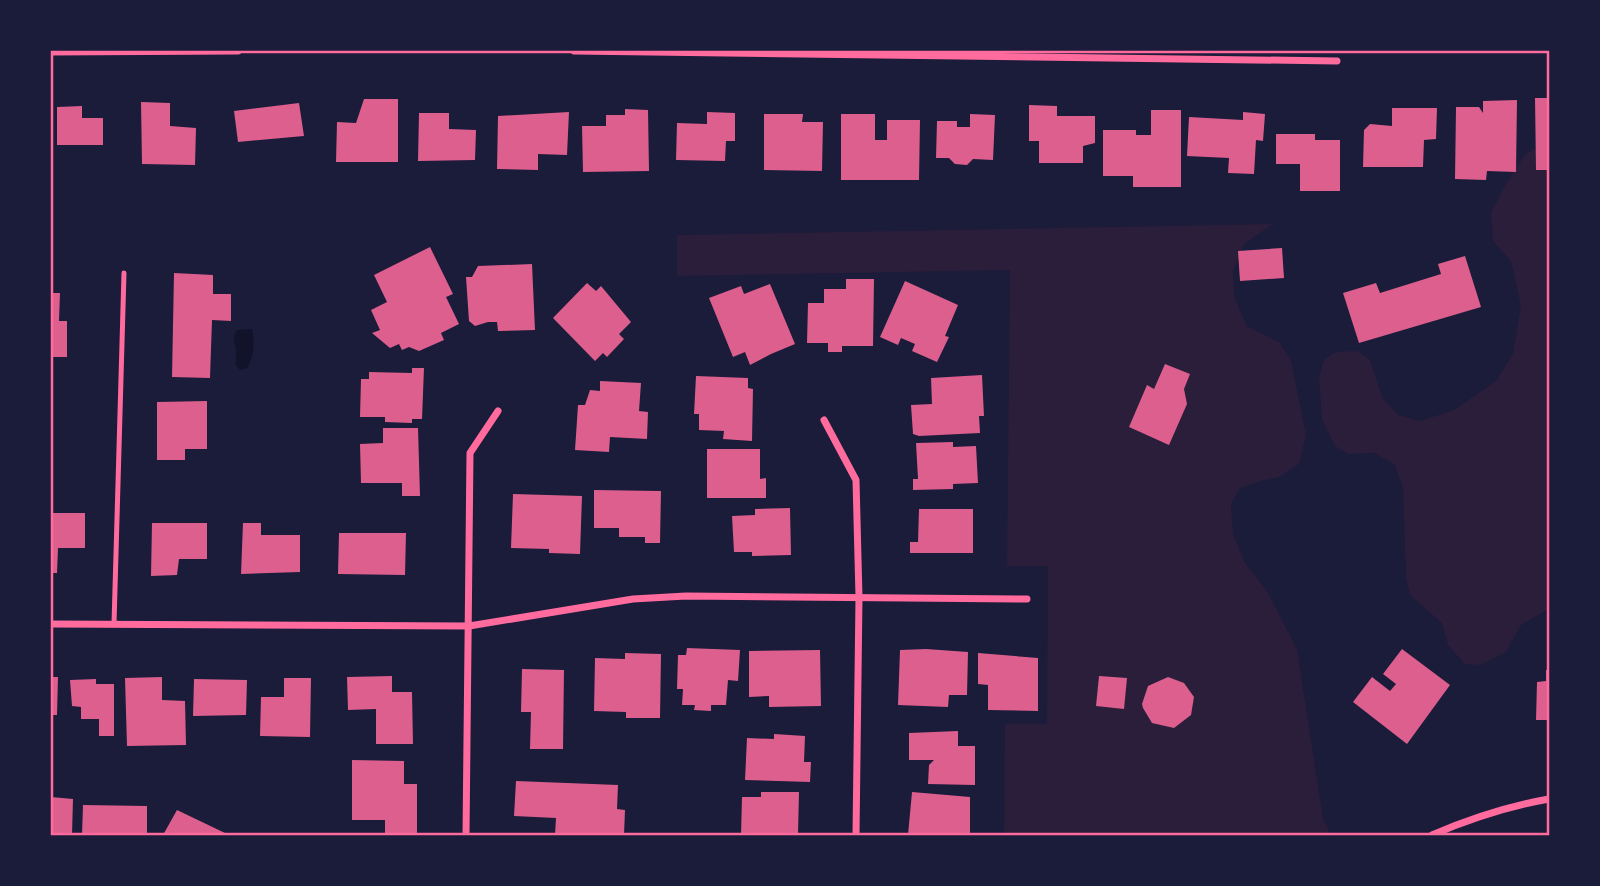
<svg xmlns="http://www.w3.org/2000/svg" width="1600" height="886" viewBox="0 0 1600 886" font-family="Poppins,sans-serif">
<rect width="100%" height="100%" fill="#1b1b3a"/>
<!-- green -->
<g fill="#2a1e3b">
<polygon points="1549,144 1549,609 1521,625 1506,652 1480,665 1465,664 1448,645 1442,623 1410,595 1406,577 1403,488 1395,465 1375,453 1348,454 1335,446 1322,420 1319,377 1324,360 1336,352 1357,351 1370,360 1382,397 1398,415 1420,421 1454,410 1496,381 1513,354 1521,306 1511,261 1493,241 1491,213 1506,184 1526,153"/>
<polygon points="1273,224 1244,244 1233,271 1234,296 1247,326 1279,342 1291,361 1306,435 1299,464 1279,477 1260,481 1240,488 1231,504 1233,534 1245,563 1267,591 1297,649 1323,819 1331,835 1004,835 1005,724 1047,724 1048,566 1007,566 1010,270 677,276 677,235"/>
</g>
<!-- water -->
<path fill="#12122b" d="M250,329h2c3,11 2,29 -5,39l-7,2 -4,-5c-1,-5 1,-11 0,-16 -2,-9 -4,-11 1,-19z"/>
<!-- building -->
<g fill="#dd5f8e">
<polygon points="1535,98 1549,98 1549,170 1536,170"/>
<polygon points="364,99 398,99 398,162 336,162 337,122 356,123"/>
<polygon points="1517,100 1516,172 1487,171 1486,180 1455,179 1456,107 1479,107 1483,113 1483,101"/>
<polygon points="141,102 170,103 170,126 196,128 195,165 142,164"/>
<polygon points="299,103 304,136 238,142 234,111"/>
<polygon points="1029,105 1057,106 1057,116 1095,116 1095,143 1083,146 1083,163 1039,163 1039,141 1029,141"/>
<polygon points="82,106 82,118 103,118 103,145 57,145 57,107"/>
<polygon points="1392,108 1437,108 1436,139 1424,140 1423,167 1363,167 1364,130 1370,124 1392,126"/>
<polygon points="625,109 648,110 649,171 583,172 582,126 606,126 606,115 625,115"/>
<polygon points="1151,110 1181,110 1181,187 1133,187 1133,176 1103,176 1103,130 1136,130 1136,135 1151,135"/>
<polygon points="569,112 567,155 538,154 538,170 497,169 498,116"/>
<polygon points="707,112 735,113 735,141 726,141 725,161 676,160 677,123 707,124"/>
<polygon points="1243,112 1265,114 1263,141 1256,140 1254,174 1228,173 1229,158 1187,156 1189,117 1243,120"/>
<polygon points="419,113 449,113 449,129 476,130 475,160 418,161"/>
<polygon points="764,114 803,114 802,122 823,122 822,171 764,170"/>
<polygon points="841,114 875,114 875,140 887,140 887,120 920,120 919,180 841,180"/>
<polygon points="970,114 995,115 993,160 973,159 967,165 955,164 949,158 936,158 937,121 957,121 957,127 970,127"/>
<polygon points="1276,134 1315,134 1315,140 1340,140 1340,191 1300,191 1300,164 1276,164"/>
<polygon points="430,247 453,294 446,297 459,324 441,333 444,340 419,351 409,347 402,350 399,344 390,348 372,333 380,330 371,310 387,302 374,275"/>
<polygon points="1282,248 1284,278 1240,281 1238,251"/>
<polygon points="1465,256 1481,307 1359,343 1343,293 1376,283 1380,293 1441,274 1438,264"/>
<polygon points="532,264 535,330 498,331 497,322 488,322 475,326 469,321 466,277 472,277 478,266"/>
<polygon points="174,273 213,275 213,294 231,294 231,321 212,320 210,378 172,377"/>
<polygon points="846,279 874,279 873,346 842,346 842,352 828,352 828,343 807,343 808,303 824,303 824,289 846,289"/>
<polygon points="905,281 958,305 945,336 949,337 937,362 912,351 915,344 901,338 898,345 880,337"/>
<polygon points="587,283 596,291 601,286 631,322 619,334 624,339 607,357 603,353 595,361 553,318"/>
<polygon points="770,284 795,344 771,354 750,365 745,352 733,357 709,298 741,286 744,294"/>
<polygon points="51,293 60,293 59,321 67,321 67,357 51,357"/>
<polygon points="1165,364 1190,374 1184,389 1187,404 1169,445 1129,427 1147,385 1154,389"/>
<polygon points="412,368 424,368 422,419 412,419 412,423 385,422 385,417 360,417 361,379 369,379 369,372 412,373"/>
<polygon points="982,375 984,416 979,416 980,433 919,436 913,434 911,405 932,404 931,378"/>
<polygon points="696,376 748,378 748,388 753,389 752,441 723,439 724,431 699,430 699,414 694,414"/>
<polygon points="600,381 641,383 639,411 648,412 647,439 610,437 609,452 575,450 578,405 585,405 590,390 600,391"/>
<polygon points="207,401 207,449 185,449 185,460 157,460 157,402"/>
<polygon points="383,428 418,428 420,496 402,496 402,483 361,483 360,444 383,443"/>
<polygon points="953,442 953,447 976,446 978,483 953,484 953,489 913,490 913,479 918,479 916,443"/>
<polygon points="707,449 760,449 760,479 766,478 766,498 707,498"/>
<polygon points="594,490 661,491 660,543 645,543 645,537 619,537 619,528 594,528"/>
<polygon points="513,494 582,496 580,554 549,553 549,549 511,548"/>
<polygon points="790,508 791,555 752,556 752,552 734,552 732,516 755,515 755,509"/>
<polygon points="919,509 973,509 973,553 910,553 910,542 918,542"/>
<polygon points="51,513 85,513 85,548 58,548 57,573 51,573"/>
<polygon points="152,523 207,523 207,559 179,559 177,575 151,576"/>
<polygon points="243,523 261,523 261,535 300,535 300,572 241,574"/>
<polygon points="339,533 406,533 405,575 338,574"/>
<polygon points="687,648 740,650 738,681 728,680 726,705 711,705 711,711 694,710 695,705 682,705 683,689 677,689 678,655 686,655"/>
<polygon points="926,649 968,652 967,695 949,695 948,707 898,705 900,650"/>
<polygon points="1402,649 1450,685 1407,744 1353,702 1372,677 1390,691 1396,684 1383,674"/>
<polygon points="820,650 821,706 769,707 769,696 749,697 749,651"/>
<polygon points="625,653 661,654 660,718 626,718 626,712 594,711 595,658 625,659"/>
<polygon points="978,653 1038,658 1038,711 988,710 988,685 978,684"/>
<polygon points="522,669 564,670 563,749 530,749 531,712 521,712"/>
<polygon points="1546,670 1549,670 1549,720 1536,720 1537,682 1546,681"/>
<polygon points="392,676 392,692 412,692 413,744 376,744 376,709 348,710 347,677"/>
<polygon points="1099,676 1127,678 1124,709 1096,706"/>
<polygon points="51,677 58,677 57,715 51,715"/>
<polygon points="162,677 162,700 185,701 186,745 127,746 125,678"/>
<polygon points="1168,677 1184,683 1194,697 1191,715 1174,728 1152,723 1143,708 1142,704 1148,686"/>
<polygon points="284,678 311,678 310,737 260,736 261,697 284,697"/>
<polygon points="96,679 96,684 114,684 114,736 99,736 99,719 81,719 81,707 72,706 70,680"/>
<polygon points="194,679 247,680 246,715 193,716"/>
<polygon points="958,731 958,746 975,746 975,785 928,784 929,765 934,760 909,760 909,733"/>
<polygon points="774,734 805,736 804,762 811,762 810,782 745,780 747,738 774,739"/>
<polygon points="352,760 404,761 404,784 417,784 417,833 385,833 385,820 352,820"/>
<polygon points="516,781 618,785 617,809 625,810 624,835 555,835 556,818 514,816"/>
<polygon points="761,792 799,792 798,835 741,835 742,797 761,797"/>
<polygon points="912,792 970,797 970,835 908,835"/>
<polygon points="51,797 73,799 72,835 51,835"/>
<polygon points="83,805 147,806 147,835 82,835"/>
<polygon points="177,810 225,833 224,835 163,835"/>
</g>
<g fill="none" stroke-linecap="round" stroke-linejoin="round">
<!-- service -->
<polyline stroke="#ff6b9d" stroke-width="5" points="114,624 124,273"/>
<!-- minor -->
<g stroke="#ff6b9d" stroke-width="7">
<polyline points="574,51 1337,61"/>
<polyline points="51,52 238,51"/>
<polyline points="824,420 856,480 859,597 856,835"/>
<polyline points="51,624 469,626 633,599 686,596 1027,599"/>
<polyline points="466,835 470,453 498,411"/>
<path d="M1432,835c37,-16 77,-29 117,-36"/>
</g>
</g>
<!-- border -->
<rect width="1600" height="886" fill="none" stroke="#1b1b3a" stroke-width="105"/>
<rect x="52" y="52" width="1496" height="782" fill="none" stroke="#ff6b9d" stroke-width="2.5"/>
</svg>
